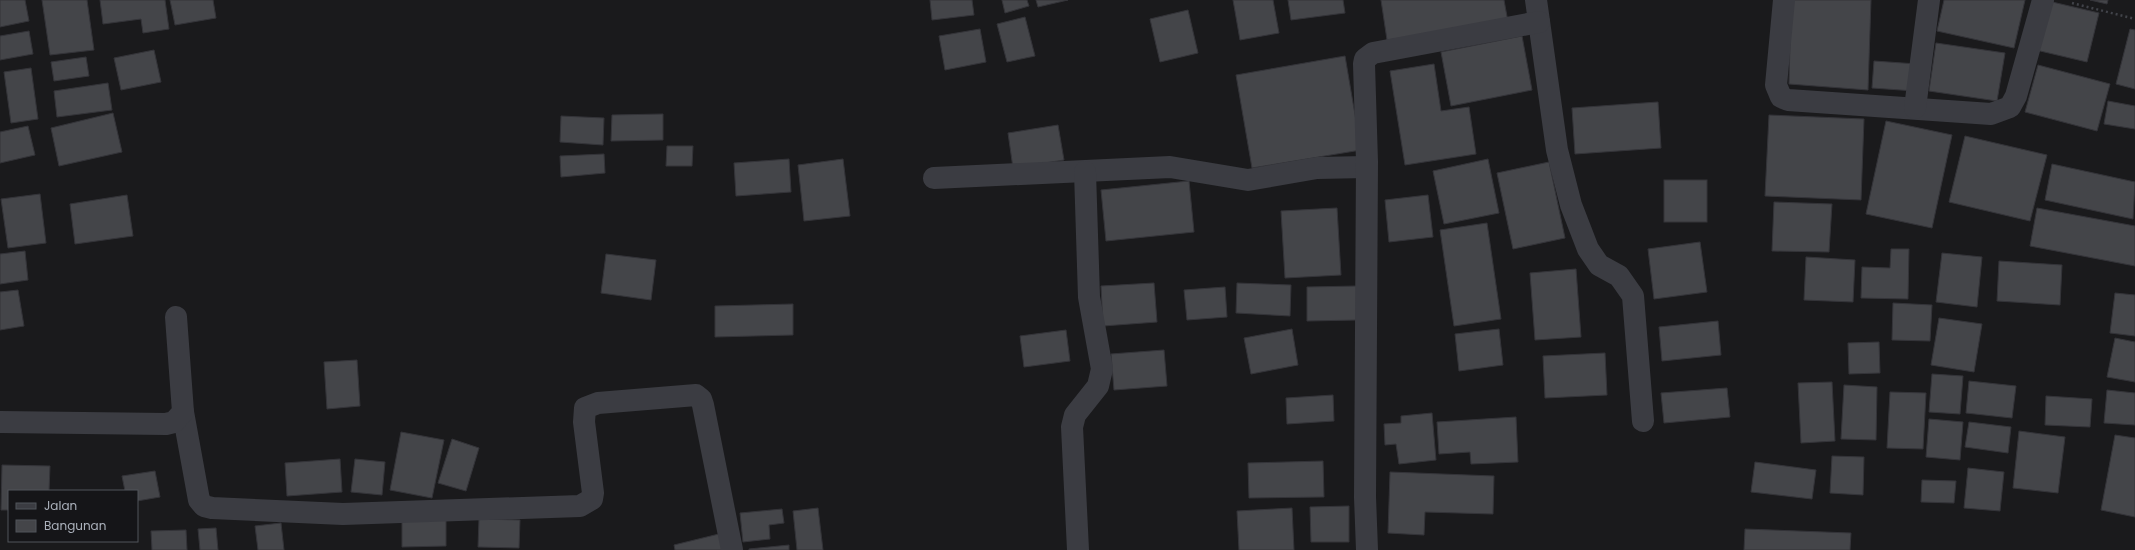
<svg xmlns="http://www.w3.org/2000/svg" width="2135" height="550" viewBox="0 0 2135 550" font-family="Poppins,sans-serif">
<rect width="100%" height="100%" fill="#1a1a1c"/>
<!-- building -->
<g fill="#444549" stroke="#343439">
<polygon points="0,0 25,0 29,21 0,27"/>
<polygon points="42,0 87,0 94,50 50,55"/>
<polygon points="100,0 165,0 169,29 143,33 141,19 103,24"/>
<polygon points="170,0 213,0 216,18 175,25"/>
<polygon points="930,0 972,0 974,15 932,20"/>
<polygon points="1002,0 1027,0 1029,6 1005,13"/>
<polygon points="1036,0 1068,0 1038,7"/>
<polygon points="1233,0 1273,0 1279,33 1240,40"/>
<polygon points="1288,0 1343,0 1345,13 1291,20"/>
<polygon points="1381,0 1504,0 1508,22 1387,40"/>
<polygon points="1791,0 1871,0 1868,90 1789,84"/>
<polygon points="1944,0 2025,0 2014,48 1937,31"/>
<polygon points="2090,0 2108,0 2107,4"/>
<polygon points="2048,1 2099,13 2087,62 2036,50"/>
<polygon points="1188,10 1198,53 1160,62 1150,19"/>
<polygon points="1025,17 1035,56 1007,62 997,24"/>
<polygon points="980,29 986,62 945,70 939,36"/>
<polygon points="2130,29 2135,30 2135,89 2116,84"/>
<polygon points="29,31 33,54 0,60 0,36"/>
<polygon points="1522,36 1532,90 1451,106 1441,52"/>
<polygon points="1936,43 2005,53 1997,101 1929,91"/>
<polygon points="154,50 161,82 121,90 114,58"/>
<polygon points="1345,56 1361,150 1252,168 1236,75"/>
<polygon points="86,57 89,76 54,81 51,62"/>
<polygon points="1874,61 1917,64 1915,91 1872,88"/>
<polygon points="1434,64 1441,111 1469,107 1476,154 1405,165 1390,71"/>
<polygon points="2038,65 2110,84 2097,131 2025,112"/>
<polygon points="31,68 38,119 11,123 4,72"/>
<polygon points="108,83 112,110 57,117 54,91"/>
<polygon points="2108,101 2135,106 2135,129 2104,124"/>
<polygon points="1658,102 1661,148 1575,154 1572,108"/>
<polygon points="113,113 122,152 59,166 51,128"/>
<polygon points="663,114 663,140 611,141 612,115"/>
<polygon points="1769,115 1864,119 1861,200 1765,196"/>
<polygon points="561,116 604,118 603,145 560,142"/>
<polygon points="1886,121 1952,135 1932,228 1866,214"/>
<polygon points="1058,125 1064,160 1013,168 1008,133"/>
<polygon points="28,126 35,155 0,163 0,132"/>
<polygon points="1965,136 2047,155 2030,221 1949,202"/>
<polygon points="667,146 693,146 692,166 666,166"/>
<polygon points="604,154 605,173 561,177 560,156"/>
<polygon points="789,159 791,192 736,196 734,163"/>
<polygon points="843,159 850,216 804,221 798,165"/>
<polygon points="1488,159 1499,213 1444,224 1433,171"/>
<polygon points="1549,162 1565,238 1513,249 1497,173"/>
<polygon points="2052,164 2135,182 2133,219 2045,200"/>
<rect x="1664" y="180" width="43" height="42"/>
<polygon points="1189,181 1194,232 1106,241 1101,190"/>
<polygon points="40,194 46,243 8,248 1,199"/>
<polygon points="127,195 133,236 75,244 70,204"/>
<polygon points="1428,195 1433,237 1389,242 1385,200"/>
<polygon points="1774,202 1832,204 1829,252 1772,251"/>
<polygon points="1337,208 1341,275 1285,278 1281,211"/>
<polygon points="2037,208 2135,226 2135,266 2030,246"/>
<polygon points="1487,223 1501,319 1454,326 1440,230"/>
<polygon points="1700,242 1707,292 1654,299 1648,249"/>
<polygon points="1891,249 1909,249 1908,299 1861,298 1862,267 1890,268"/>
<polygon points="25,251 28,280 0,284 0,254"/>
<polygon points="1942,253 1982,257 1977,307 1936,302"/>
<polygon points="606,254 656,260 651,300 601,293"/>
<polygon points="1806,257 1855,260 1853,302 1804,300"/>
<polygon points="1999,261 2062,265 2060,305 1997,301"/>
<polygon points="1576,269 1581,337 1535,340 1530,273"/>
<polygon points="1154,283 1157,322 1103,326 1101,286"/>
<polygon points="1237,283 1291,285 1290,316 1236,313"/>
<polygon points="1357,286 1357,320 1307,321 1307,287"/>
<polygon points="1225,287 1227,317 1187,320 1184,290"/>
<polygon points="18,290 24,326 0,330 0,292"/>
<polygon points="2115,293 2135,295 2135,336 2110,333"/>
<polygon points="1893,303 1932,305 1930,341 1892,340"/>
<polygon points="793,304 793,335 715,337 715,306"/>
<polygon points="1939,318 1982,324 1974,372 1931,365"/>
<polygon points="1718,321 1721,355 1662,361 1659,327"/>
<polygon points="1292,329 1298,365 1251,374 1244,338"/>
<polygon points="1499,329 1503,365 1459,371 1455,334"/>
<polygon points="1066,330 1070,361 1024,367 1020,336"/>
<polygon points="2115,338 2135,342 2135,382 2107,377"/>
<polygon points="1879,342 1880,373 1849,374 1848,343"/>
<polygon points="1164,350 1167,386 1114,390 1111,354"/>
<polygon points="1605,353 1607,395 1545,398 1543,356"/>
<polygon points="357,360 360,406 327,409 324,362"/>
<polygon points="1932,374 1963,376 1960,414 1929,412"/>
<polygon points="1969,381 2016,386 2012,418 1966,413"/>
<polygon points="1832,382 1835,441 1801,443 1798,383"/>
<polygon points="1844,385 1877,387 1876,440 1841,439"/>
<polygon points="1727,388 1730,417 1664,423 1661,393"/>
<polygon points="2107,390 2135,393 2135,425 2104,423"/>
<polygon points="1890,392 1926,393 1923,449 1887,448"/>
<polygon points="1333,395 1334,421 1287,424 1286,398"/>
<polygon points="2046,396 2092,399 2090,427 2045,425"/>
<polygon points="1432,413 1436,460 1399,464 1396,444 1385,445 1384,424 1401,423 1401,416"/>
<polygon points="1516,417 1518,462 1471,464 1470,452 1439,454 1437,422"/>
<polygon points="1929,419 1963,422 1960,460 1926,457"/>
<polygon points="1969,422 2011,427 2008,453 1965,447"/>
<polygon points="2019,431 2065,437 2058,493 2013,488"/>
<polygon points="401,432 444,440 432,498 390,490"/>
<polygon points="2115,435 2135,438 2135,517 2101,510"/>
<polygon points="452,439 479,448 466,491 438,483"/>
<polygon points="1832,456 1864,457 1863,495 1830,493"/>
<polygon points="340,459 342,492 287,496 285,463"/>
<polygon points="355,459 385,462 382,495 351,492"/>
<polygon points="1323,461 1324,497 1249,498 1248,463"/>
<polygon points="1755,462 1816,470 1812,499 1751,492"/>
<polygon points="2,465 50,466 49,491 9,491 9,510 1,510"/>
<polygon points="1968,468 2004,472 2000,511 1964,508"/>
<polygon points="155,471 160,497 137,501 137,491 125,491 122,476"/>
<polygon points="1390,472 1494,476 1493,514 1425,512 1424,535 1388,533"/>
<polygon points="1922,480 1956,481 1954,503 1921,502"/>
<polygon points="1349,506 1349,542 1311,542 1310,507"/>
<polygon points="818,508 823,550 797,550 793,511"/>
<polygon points="1292,508 1294,550 1239,550 1237,511"/>
<polygon points="782,509 784,523 769,525 770,539 743,542 740,513"/>
<polygon points="446,519 446,546 402,547 402,521"/>
<polygon points="479,519 520,520 519,548 478,547"/>
<polygon points="281,523 284,550 258,550 255,526"/>
<polygon points="216,528 218,550 200,550 198,529"/>
<polygon points="1745,529 1851,533 1850,550 1744,550"/>
<polygon points="186,530 187,550 152,550 151,531"/>
<polygon points="723,533 727,550 675,550 674,545"/>
<polygon points="789,545 789,550 749,550 749,549"/>
</g>
<g fill="none" stroke-linecap="round" stroke-linejoin="round">
<!-- path -->
<polyline stroke="#414349" stroke-width="2.5" stroke-dasharray="2 3" stroke-linecap="butt" points="2072,3 2135,19"/>
<!-- minor -->
<g stroke="#3b3c42" stroke-width="22">
<polyline points="1536,0 1557,150 1571,205 1588,249 1599,265 1619,276 1633,296 1643,421"/>
<polyline points="1784,0 1776,85 1781,97 1788,100 1991,114 2010,107 2016,96 2043,0"/>
<polyline points="1915,108 1929,0"/>
<polyline points="934,178 1170,167 1248,180 1317,168 1366,167"/>
<polyline points="183,412 199,500 204,506 212,508 343,514 580,506 592,499 593,493 584,422 585,408 598,403 696,395 701,399 703,405 732,550"/>
<polyline points="0,422 166,424 174,422 183,412 176,317"/>
<polyline points="1078,550 1072,427 1075,415 1098,386 1102,369 1089,297 1085,172"/>
<polyline points="1367,550 1365,497 1367,162 1364,64 1365,59 1373,53 1539,22"/>
</g>
</g>
<!-- legend -->
<rect x="8" y="490" width="130" height="52" fill="#151518" stroke="#51545a"/>
<rect x="16" y="503" width="20" height="6" fill="#3b3c42" stroke="#51545a"/>
<text x="44" y="510" font-size="12" fill="#acb2bc">Jalan</text>
<rect x="16" y="520" width="20" height="12" fill="#444549" stroke="#51545a"/>
<text x="44" y="530" font-size="12" fill="#acb2bc">Bangunan</text>
</svg>
